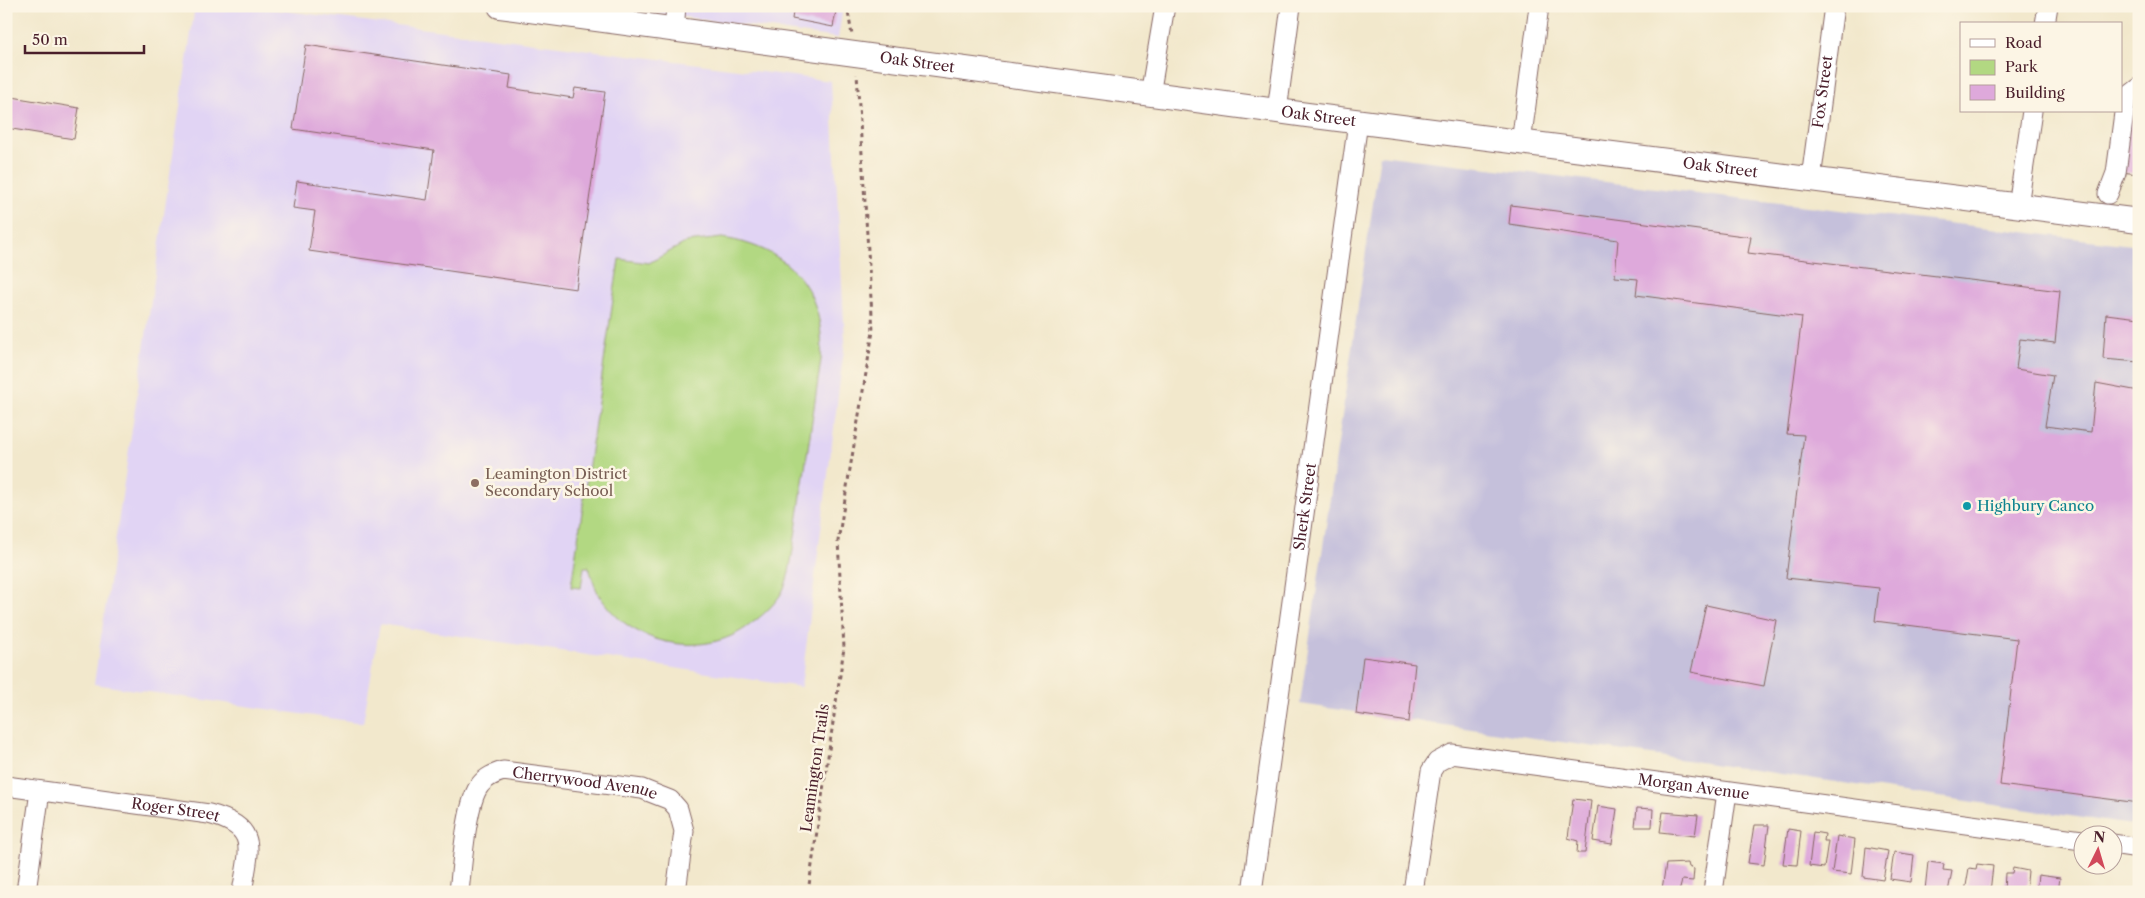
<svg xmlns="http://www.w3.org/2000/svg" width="2145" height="898" viewBox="0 0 2145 898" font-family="'Libre Caslon Text',serif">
<rect width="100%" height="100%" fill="#fcf5e5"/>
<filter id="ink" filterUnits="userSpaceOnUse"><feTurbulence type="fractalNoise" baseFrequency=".02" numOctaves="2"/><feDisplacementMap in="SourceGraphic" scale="10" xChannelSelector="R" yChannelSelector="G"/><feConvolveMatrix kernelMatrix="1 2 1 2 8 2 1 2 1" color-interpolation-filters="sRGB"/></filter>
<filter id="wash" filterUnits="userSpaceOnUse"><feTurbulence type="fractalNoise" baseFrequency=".0096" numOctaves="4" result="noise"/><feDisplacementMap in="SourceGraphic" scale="20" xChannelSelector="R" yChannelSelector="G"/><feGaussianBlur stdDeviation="1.12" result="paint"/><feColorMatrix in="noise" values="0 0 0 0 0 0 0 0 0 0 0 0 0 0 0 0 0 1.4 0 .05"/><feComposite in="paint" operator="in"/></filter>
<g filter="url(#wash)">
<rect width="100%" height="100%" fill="#f2e8cc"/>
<!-- built -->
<g fill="#e1d4f4">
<polygon points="195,6 247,6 831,81 845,341 801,687 380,624 363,723 94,684"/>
<polygon points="603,6 843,6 838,38"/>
</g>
<!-- industrial -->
<polygon fill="#c5c0db" points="1380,155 2139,246 2139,826 1300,704"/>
<!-- green -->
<path fill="#b2d882" stroke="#7e7c56" d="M722,238c69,10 104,53 99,122l-28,190c-3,15 -4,30 -12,44 -7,11 -19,22 -30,30 -48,38 -127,21 -155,-35 -3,-7 -5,-15 -7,-22h-5l-3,21 -10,-1 48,-328 30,4 38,-21z"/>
<g id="blocks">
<!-- building -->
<g fill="#dea9db">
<polygon points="794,6 837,6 833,27 792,19"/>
<polygon points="306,45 511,75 509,88 573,98 575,88 605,92 576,289 309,251 315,211 293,208 297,181 427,200 434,150 293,129"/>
<polygon points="6,96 79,108 74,139 6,128"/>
<polygon points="2128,106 2139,107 2139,174 2120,172"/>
<polygon points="1511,205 1751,237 1748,253 2060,291 2055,343 2020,339 2016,369 2053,375 2045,426 2091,432 2096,383 2139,391 2139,803 2000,785 2017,639 1875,621 1879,588 1786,578 1804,435 1787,434 1802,317 1636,295 1638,279 1615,277 1618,240 1509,224"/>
<polygon points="2106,314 2139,318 2139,362 2103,359"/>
<polygon points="1706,605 1776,620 1764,686 1691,672"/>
<polygon points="1363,657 1415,664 1409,722 1356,714"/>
<polygon points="1573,799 1591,801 1585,853 1577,853 1578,841 1568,838"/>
<polygon points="1598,806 1617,809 1612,844 1593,841"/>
<polygon points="1637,808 1653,809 1652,827 1635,827"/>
<polygon points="1663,812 1698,815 1695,836 1660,832"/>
<polygon points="1754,825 1769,825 1764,865 1748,863"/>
<polygon points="1788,829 1801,831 1797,865 1783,864"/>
<polygon points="1813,832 1825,834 1824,841 1828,841 1824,868 1809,866"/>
<polygon points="1837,836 1855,839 1851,874 1832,872"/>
<polygon points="1866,847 1888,851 1883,880 1863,877"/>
<polygon points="1894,852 1914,855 1911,882 1890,879"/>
<polygon points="1928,862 1944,864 1943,870 1952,871 1948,892 1925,890"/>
<polygon points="1688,863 1689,867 1694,869 1693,881 1682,880 1679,891 1662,889 1666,864"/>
<polygon points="1977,864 1993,866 1990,892 1965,892 1969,868 1976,869"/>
<polygon points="2013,868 2028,871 2026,892 2004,892 2005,873 2012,873"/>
<polygon points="2038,875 2060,878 2058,892 2036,892"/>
</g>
</g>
</g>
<g filter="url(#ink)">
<use href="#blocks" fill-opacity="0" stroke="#856563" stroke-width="1"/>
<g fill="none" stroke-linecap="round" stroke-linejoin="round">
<!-- minor casing -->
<g stroke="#856563" stroke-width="21">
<g id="minor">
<polyline points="2045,24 2048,6"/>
<polyline points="674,30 676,6"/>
<polyline points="1150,95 1165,6"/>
<polyline points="1277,111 1291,6"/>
<polyline points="1521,143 1539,6"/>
<path id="s1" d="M1811,179l23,-173"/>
<polyline points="2108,194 2116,173 2126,98 2139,88"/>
<polyline points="2018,206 2032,111"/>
<path id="s2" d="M6,786l203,28c51,13 40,35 33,78"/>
<polyline points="2112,844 2139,848"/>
<polyline points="26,892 40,791"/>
<path id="s3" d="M459,892c3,-25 7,-90 21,-107 6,-8 14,-11 23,-14l139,18 28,11 8,9 6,22 -8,61"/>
<path id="s4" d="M1252,892l106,-770"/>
<path id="s5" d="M1413,892l18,-121 6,-9 15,-8 630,86"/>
<polyline points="1713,892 1727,792"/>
</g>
</g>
<!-- major casing -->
<g stroke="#856563" stroke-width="26">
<g id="major">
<path id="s6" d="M500,6l807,109 832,106"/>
</g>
</g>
<!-- path -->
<g stroke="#856563" stroke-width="3" stroke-dasharray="4 4" stroke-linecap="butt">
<polyline points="847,6 852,35"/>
<polyline points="808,892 844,648 838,541 873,331 857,74"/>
</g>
<!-- minor -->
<use href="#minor" stroke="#fff" stroke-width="19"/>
<!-- major -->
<use href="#major" stroke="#fff" stroke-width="24"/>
</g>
</g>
<!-- markers -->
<circle fill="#8d6e63" stroke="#fcf5e5" stroke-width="2" cx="475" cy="483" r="5"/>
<circle fill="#0f9aa8" stroke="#fcf5e5" stroke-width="2" cx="1967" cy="506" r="5"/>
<g text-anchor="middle" stroke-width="5" stroke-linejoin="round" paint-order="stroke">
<!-- street labels -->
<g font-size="15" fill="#4a1f2b" stroke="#fcf5e5">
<text dy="5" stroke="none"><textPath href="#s6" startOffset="421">Oak Street</textPath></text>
<text dy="5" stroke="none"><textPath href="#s1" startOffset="88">Fox Street</textPath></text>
<text dy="5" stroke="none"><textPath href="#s6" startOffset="826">Oak Street</textPath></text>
<text dy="5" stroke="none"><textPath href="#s6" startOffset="1231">Oak Street</textPath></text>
<text dy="5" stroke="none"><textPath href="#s4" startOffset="389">Sherk Street</textPath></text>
<text transform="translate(815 768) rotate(-82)" y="5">Leamington Trails</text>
<text dy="5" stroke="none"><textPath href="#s3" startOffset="220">Cherrywood Avenue</textPath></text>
<text dy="5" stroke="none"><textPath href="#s5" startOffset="394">Morgan Avenue</textPath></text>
<text dy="5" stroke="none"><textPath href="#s2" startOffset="171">Roger Street</textPath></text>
</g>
<!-- education labels -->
<g font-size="15" fill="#785e54" stroke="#fcf5e5" text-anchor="start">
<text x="485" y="479">Leamington District<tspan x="485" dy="17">Secondary School</tspan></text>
</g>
<!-- culture labels -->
<g font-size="15" fill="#0d838f" stroke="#fcf5e5" text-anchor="start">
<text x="1977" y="511">Highbury Canco</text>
</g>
</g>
<!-- margin -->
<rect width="2145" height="898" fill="none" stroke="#fcf5e5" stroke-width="25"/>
<!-- legend -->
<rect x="1960" y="22" width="162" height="90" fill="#fcf5e5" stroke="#b59f9b"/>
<rect x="1970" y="39" width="25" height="8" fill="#ffffff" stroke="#b59f9b"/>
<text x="2005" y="48" font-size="15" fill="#4a1f2b">Road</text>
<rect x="1970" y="60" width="25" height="15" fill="#b2d882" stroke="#b59f9b"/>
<text x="2005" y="72" font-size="15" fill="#4a1f2b">Park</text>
<rect x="1970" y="85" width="25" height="15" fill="#dea9db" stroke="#b59f9b"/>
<text x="2005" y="98" font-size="15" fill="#4a1f2b">Building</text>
<!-- north arrow -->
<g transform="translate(2098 850) rotate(5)"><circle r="24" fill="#fcf5e5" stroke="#b59f9b"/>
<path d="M0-4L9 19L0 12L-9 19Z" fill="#d1495b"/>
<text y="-8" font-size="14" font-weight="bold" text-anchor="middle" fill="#4a1f2b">N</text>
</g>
<!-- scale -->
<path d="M25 45v8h119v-8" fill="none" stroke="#4a1f2b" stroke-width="2.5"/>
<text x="32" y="45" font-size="15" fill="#4a1f2b" stroke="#fcf5e5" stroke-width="4" paint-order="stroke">50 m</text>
</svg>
